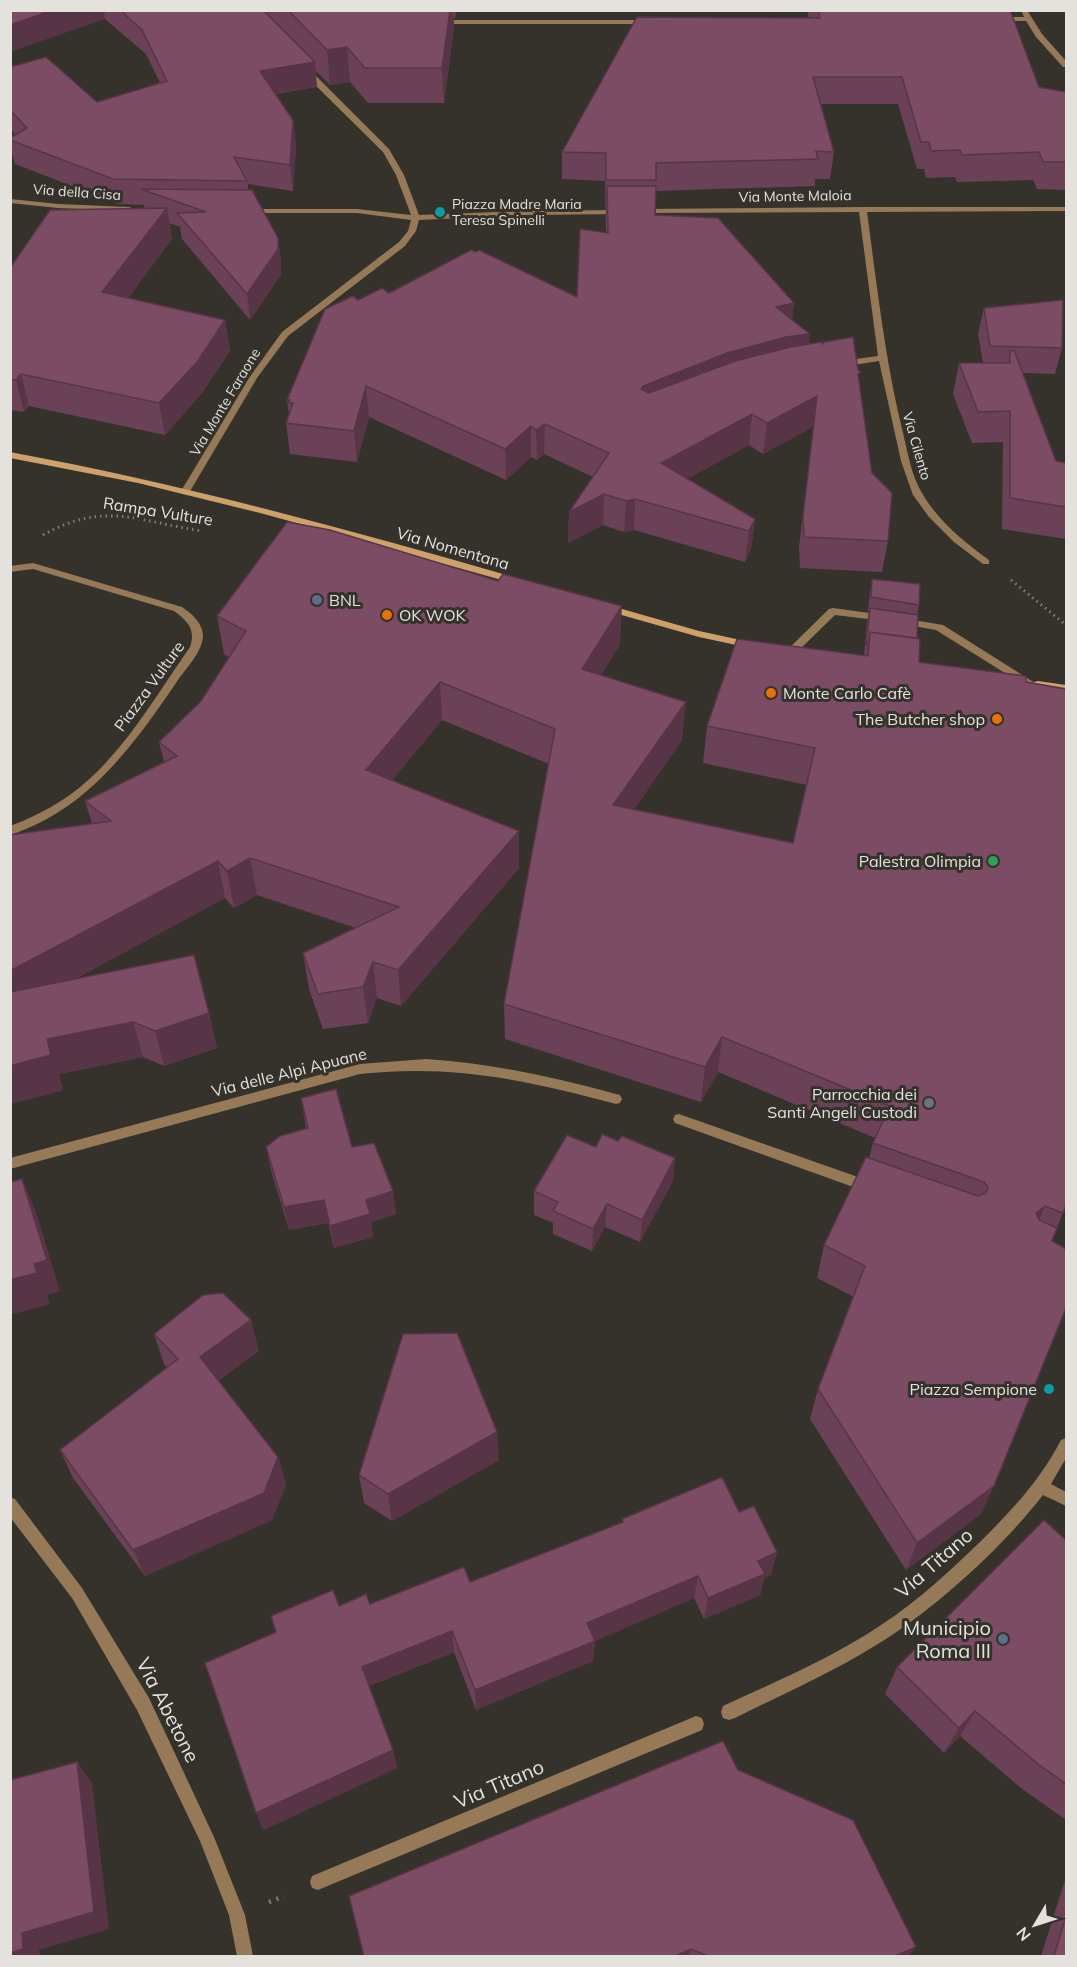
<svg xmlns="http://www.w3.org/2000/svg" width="1077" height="1967" viewBox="0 0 1077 1967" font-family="Mulish,sans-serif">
<rect width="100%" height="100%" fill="#34322b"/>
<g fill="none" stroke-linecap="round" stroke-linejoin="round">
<!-- path-far1 -->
<g stroke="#807e78" stroke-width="3" stroke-dasharray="1.5 4" stroke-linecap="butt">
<path d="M43,535c63,-35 95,-13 160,-4"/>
<polyline points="1011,580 1066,625"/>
</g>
<!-- path -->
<polyline stroke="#807e78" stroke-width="4.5" stroke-dasharray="2 6" stroke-linecap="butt" points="269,1902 284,1896"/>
<!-- lane -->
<g fill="#967957" fill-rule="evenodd">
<polygon points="833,608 884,615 889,618 884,621 835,615 794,655 786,655 785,653 786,651 829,609"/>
<polygon points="901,618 943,625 1038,685 1037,688 1029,688 936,630 897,623 897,619"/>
</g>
<!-- street -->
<g fill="#967957" fill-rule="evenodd">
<polygon points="1021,10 1027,10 1042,34 1066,61 1066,67 1063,67 1036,37 1026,21 999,21 995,19 999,17 1024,17"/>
<polygon points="435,20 648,20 652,22 648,24 438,24 434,22"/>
<polygon points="303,69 309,69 389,149 404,175 419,215 524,211 620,210 624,212 620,214 524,215 419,220 416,231 405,246 288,336 257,378 189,493 183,493 181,491 249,378 282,332 399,242 408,231 411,220 357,213 245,213 245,209 357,209 411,215 396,175 383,152 303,73"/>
<polygon points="10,199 58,204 129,207 133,209 129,211 58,208 10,203"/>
<path d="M863,207h203v4l-199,1c10,74 18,148 36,221 5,20 8,42 19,60 16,28 42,49 67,67v4h-6l-29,-22 -25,-25 -16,-22 -12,-34 -22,-100 -38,6 -4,-3 4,-3 37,-5 -19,-144 -218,1 -4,-2 4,-2z"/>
<path d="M33,563l149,44c9,6 20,15 21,28 0,17 -18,34 -27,48 -43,63 -89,127 -166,152v-9c19,-7 37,-16 54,-27 54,-36 89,-99 126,-152 6,-17 -2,-26 -16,-36l-141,-42 -23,3v-6z"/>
<path d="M426,1059c65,4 127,18 190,35l4,1 2,4 -2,4 -4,1c-90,-24 -162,-40 -256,-30l-350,95v-11l350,-94z"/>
<polygon points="679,1114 875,1183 877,1187 875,1191 870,1193 675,1123 673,1119 675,1115"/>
<path d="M1066,1438v20l-15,26 15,8v14l-23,-11c-42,54 -111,117 -170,152 -44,27 -92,48 -138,71l-6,2 -6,-2 -2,-6 2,-6c54,-25 109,-48 158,-81 37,-24 70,-55 101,-85 31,-31 59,-61 79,-100z"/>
<polygon points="10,1497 15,1499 82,1588 149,1698 214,1837 245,1915 253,1956 237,1956 229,1915 200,1841 137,1710 72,1598 10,1517"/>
<polygon points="696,1716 702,1718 704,1724 702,1730 318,1890 312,1888 310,1882 312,1876"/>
</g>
<!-- secondary -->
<g fill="#cfa16a" fill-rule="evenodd">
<path d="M10,452c173,32 341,78 510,127l1,2 -5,3 -252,-70 -126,-31 -128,-25z"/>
<polygon points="608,605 699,631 750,642 755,645 750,648 699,637 604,610 604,606"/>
<polygon points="1038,681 1066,685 1066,691 1034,688 1033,685 1034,682"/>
</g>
</g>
<!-- wall -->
<g fill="#6b4157">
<polygon points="10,10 456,10 455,18 454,18 454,26 444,103 368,103 350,82 330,85 315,70 317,87 276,94 293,120 296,146 293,191 248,184 248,189 278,238 281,264 281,275 250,320 182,239 180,227 169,223 172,239 128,298 225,320 230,351 202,393 165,435 29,406 24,412 10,410 10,268 144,208 144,205 118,204 15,164 10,147 10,138 16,135 10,129 10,67 97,102 160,83 146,54 105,19"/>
<polygon points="807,10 1010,10 1039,87 1066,92 1066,190 1037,189 1033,180 957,182 955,177 926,178 924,169 917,169 898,104 821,104 834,152 830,179 815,179 815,186 656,191 655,215 794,303 792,319 809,344 859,382 872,473 888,541 882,572 800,568 799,547 813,427 763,454 749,445 687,479 755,519 751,549 745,562 634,530 624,532 603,525 568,543 569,512 593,477 544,454 537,460 531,457 506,480 369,417 357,462 290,454 286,423 289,414 287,400 358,300 389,293 577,297 606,232 605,181 562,179 562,152 809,18"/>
<polygon points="984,308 1062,348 1055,374 1023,373 1056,461 1066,463 1066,539 1002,529 1003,442 972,443 953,394 959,363 983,363 978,334"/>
<polygon points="872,579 919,605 917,615 917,638 919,662 1026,682 1066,1205 1052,1241 981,1514 906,1570 810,1419 818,1389 854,1297 817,1278 824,1245 869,1158 873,1143 875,1138 718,1072 701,1102 505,1039 504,1004 549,764 442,720 392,780 519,831 519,868 401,1006 377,998 368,1023 323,1029 309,989 303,953 356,928 257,895 234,908 225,898 75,979 209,1013 217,1048 164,1066 143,1057 59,1074 63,1090 10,1104 10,835 92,824 85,801 164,762 159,742 201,701 229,657 224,654 217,616 620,644 601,675 682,740 634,809 793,843 807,785 703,763 707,726 864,655 867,622 869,611 868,611 870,593"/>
<polygon points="301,1098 352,1147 396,1214 371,1222 373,1237 334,1248 328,1223 289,1230 271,1170 266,1147 306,1128"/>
<polygon points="618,1141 675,1158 673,1181 640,1242 605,1227 592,1251 553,1234 553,1223 534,1215 534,1191 596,1147"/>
<polygon points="154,1334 259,1351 218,1380 278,1457 286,1485 272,1520 145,1576 73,1478 60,1450 167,1368 164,1364"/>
<polygon points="499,1460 392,1521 364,1503 359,1475"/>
<polygon points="739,1512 777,1552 771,1574 764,1578 760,1595 704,1619 694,1598 595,1641 593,1661 476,1710 454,1652 369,1686 393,1750 397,1768 263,1830 339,1606 370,1604 470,1582 622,1523 622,1519"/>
<polygon points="1066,1540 1066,1820 1021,1788 960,1736 944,1753 885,1694 897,1667"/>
<polygon points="738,1770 909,1956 364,1956"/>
<polygon points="1066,1877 1066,1956 1041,1956"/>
</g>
<!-- shaded-wall -->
<g fill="#573547">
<polygon points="53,10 104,10 105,19 10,52 10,25"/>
<polygon points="450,10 453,10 454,26 444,103 442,68"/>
<polygon points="347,47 350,82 330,85 327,50"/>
<polygon points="315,62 317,87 263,95 260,71"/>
<polygon points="293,120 296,146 293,191 290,165"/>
<polygon points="167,208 172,239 109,323 102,292"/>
<polygon points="278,238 281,264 281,275 250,320 247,294"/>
<polygon points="794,303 790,333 776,307"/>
<polygon points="225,320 230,351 202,393 165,435 159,403"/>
<polygon points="810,334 807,364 640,420 641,389 643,386 727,353 786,337"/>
<polygon points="21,374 29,406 24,412 16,380"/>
<polygon points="366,386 369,417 357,462 354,431"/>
<polygon points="817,396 813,427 763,454 767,423"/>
<polygon points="752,414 749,445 659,494 661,463"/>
<polygon points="545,424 544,454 537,460 536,430"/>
<polygon points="531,426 531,457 506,480 505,449"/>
<polygon points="604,494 603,525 568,543 569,512"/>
<polygon points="635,499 634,530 624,532 626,501"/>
<polygon points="755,519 751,549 745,562 749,531"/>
<polygon points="622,606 620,644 581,707 582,669"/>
<polygon points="440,682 442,720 370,807 366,770"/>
<polygon points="686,702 682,740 612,842 613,805"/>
<polygon points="519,831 519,868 401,1006 398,970"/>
<polygon points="250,858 257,895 234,908 227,871"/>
<polygon points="218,861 225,898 10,1014 10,971"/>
<polygon points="373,962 377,998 368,1023 363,987"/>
<polygon points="209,1013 217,1048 164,1066 155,1031"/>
<polygon points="133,1022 143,1057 59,1074 63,1090 10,1104 10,1066 47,1039"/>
<polygon points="722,1037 718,1072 701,1102 705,1067"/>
<polygon points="675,1158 673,1181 640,1242 642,1220"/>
<polygon points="22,1179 36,1212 60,1291 47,1295 50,1304 10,1315 10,1280"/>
<polygon points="393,1191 396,1214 371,1222 373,1237 334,1248 330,1226 366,1200"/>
<polygon points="324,1200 328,1223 289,1230 284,1207"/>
<polygon points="607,1204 605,1227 592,1251 593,1229"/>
<polygon points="1045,1206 1031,1239 1036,1213"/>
<polygon points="251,1320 259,1351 210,1387 200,1357"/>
<polygon points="497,1432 499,1460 392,1521 388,1494"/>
<polygon points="278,1457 286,1485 272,1520 145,1576 133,1550"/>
<polygon points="994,1486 981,1514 906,1570 917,1543"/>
<polygon points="777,1552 771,1574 764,1578 760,1595 704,1619 708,1598 758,1561"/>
<polygon points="698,1576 694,1598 595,1641 593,1661 476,1710 475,1690 587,1623"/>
<polygon points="452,1631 454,1652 366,1687 362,1667"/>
<polygon points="975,1711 960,1736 944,1753 959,1728"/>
<polygon points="393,1750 397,1768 263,1830 256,1813"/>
<polygon points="77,1762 92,1783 109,1929 39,1950 40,1956 10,1956 10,1953 22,1933"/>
<polygon points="916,1947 909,1956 895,1956"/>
<polygon points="691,1949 689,1956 675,1956"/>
</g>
<!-- building -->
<g fill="#7c4c65" stroke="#573547" stroke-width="1.5">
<polygon points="10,10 53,10 10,25"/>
<polygon points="120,10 263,10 315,62 260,71 293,120 290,165 234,157 247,181 113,179 10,140 10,138 27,128 10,110 10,67 46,57 97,102 167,81 142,30"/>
<polygon points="288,10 450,10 442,68 365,68 347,47 327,50"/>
<polygon points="818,10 1010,10 1039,87 1066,92 1066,162 1043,162 1039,152 962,155 960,150 931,151 929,142 921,142 902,77 813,77 834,152 816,151 818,159 656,163 656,180 606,180 606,153 562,152 637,17 820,18"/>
<polygon points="607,186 656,186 655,215 718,218 794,303 776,307 810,334 786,337 727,353 643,386 641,389 649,393 735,361 791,347 821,342 823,344 824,342 853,337 858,370 861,372 858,374 872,473 892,493 888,541 804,537 803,516 817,396 767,423 752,414 661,463 755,519 749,531 635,499 626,501 604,494 569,512 609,453 545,424 536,430 531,426 505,449 366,386 354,431 286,423 293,403 288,403 290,400 287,400 325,309 353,296 358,300 382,288 389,293 471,250 476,252 479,250 577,297 580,229 608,233"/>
<polygon points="141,189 252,190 278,238 278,249 247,294 177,213 206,212"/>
<polygon points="167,208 102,292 225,320 197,362 159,403 21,374 16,380 10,379 10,268 50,210"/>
<polygon points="1063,300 1062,348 990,346 984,308"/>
<polygon points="1014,350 1056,461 1066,463 1066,507 1010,498 1010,411 978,412 959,363 1010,363 1010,351"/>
<polygon points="287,522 330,530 498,581 503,574 622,606 582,669 686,702 613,805 793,843 815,748 707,726 737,639 868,656 870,632 920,639 919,662 1026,676 1026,682 1066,689 1066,1205 1063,1213 1045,1206 1036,1213 1039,1220 1057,1228 1052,1241 1066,1249 1066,1308 994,1486 917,1543 818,1389 865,1266 824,1245 866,1157 978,1196 986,1193 988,1187 984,1182 873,1143 890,1106 722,1037 705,1067 504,1004 555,729 440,682 366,770 519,831 398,970 373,962 363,987 318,994 303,953 399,907 250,858 227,871 218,861 10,971 10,835 111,821 85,801 177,756 159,742 201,701 246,631 217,616"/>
<polygon points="872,579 920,584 919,605 871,597"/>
<polygon points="870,608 918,615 917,638 870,632 868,645 866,645"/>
<polygon points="194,955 209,1013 155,1031 133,1022 47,1039 51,1055 10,1066 10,992"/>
<polygon points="336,1089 352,1147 374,1143 393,1191 366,1200 370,1214 330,1226 324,1200 284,1207 266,1147 280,1136 308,1128 301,1098"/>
<polygon points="602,1134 618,1141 622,1136 675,1158 642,1220 607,1204 593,1229 553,1211 558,1202 534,1191 567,1135 596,1147"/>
<polygon points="22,1179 47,1260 34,1264 37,1273 10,1280 10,1182"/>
<polygon points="223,1293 251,1320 200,1357 278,1457 264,1493 133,1550 60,1450 178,1359 154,1334 203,1295"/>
<polygon points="457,1333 497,1432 388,1494 359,1475 403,1334"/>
<polygon points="722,1477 739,1512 754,1506 777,1552 758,1561 765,1574 708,1598 698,1576 587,1623 595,1641 475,1690 452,1631 362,1667 393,1750 256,1813 205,1663 276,1632 271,1616 333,1590 339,1606 366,1594 370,1604 464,1567 470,1582 623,1522 622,1519"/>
<polygon points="1044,1520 1066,1540 1066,1784 1038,1764 975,1711 959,1728 897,1667"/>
<polygon points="723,1741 738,1770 853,1820 916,1947 895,1956 708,1956 691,1949 675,1956 364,1956 349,1896"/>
<polygon points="77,1762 94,1912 22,1933 23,1949 10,1953 10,1780"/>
<polygon points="1066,1916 1066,1956 1054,1956"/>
</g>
<!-- markers -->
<g fill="#0f9aa8" stroke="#34322b" stroke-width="2">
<circle cx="440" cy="212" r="6"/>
<circle cx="1049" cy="1389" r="6"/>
</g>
<g fill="#5c6f8a" stroke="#34322b" stroke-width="2">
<circle cx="317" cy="600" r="6"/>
<circle cx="1003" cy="1639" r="6"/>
</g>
<g fill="#e8710a" stroke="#34322b" stroke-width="2">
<circle cx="387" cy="615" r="6"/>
<circle cx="771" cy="693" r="6"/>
<circle cx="997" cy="719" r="6"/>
</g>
<circle fill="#2e9e5b" stroke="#34322b" stroke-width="2" cx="993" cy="861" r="6"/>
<circle fill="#6b7280" stroke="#34322b" stroke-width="2" cx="929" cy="1103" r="6"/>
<g text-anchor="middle" stroke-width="6" stroke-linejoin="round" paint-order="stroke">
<!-- far-street labels -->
<g font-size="14" fill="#e3e2dd" stroke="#34322b">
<text transform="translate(77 192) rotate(4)" y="5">Via della Cisa</text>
<text transform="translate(795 196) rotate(-1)" y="5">Via Monte Maloia</text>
<text transform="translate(225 402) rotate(-59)" y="5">Via Monte Faraone</text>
<text transform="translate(917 446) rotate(74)" y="5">Via Cilento</text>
</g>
<!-- far-poi labels -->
<g font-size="14" fill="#e3e2dd" stroke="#34322b" text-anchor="start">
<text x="452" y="209">Piazza Madre Maria<tspan x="452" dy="16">Teresa Spinelli</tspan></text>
</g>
<!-- street labels -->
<g font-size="16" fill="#e3e2dd" stroke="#34322b">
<text transform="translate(158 511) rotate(9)" y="6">Rampa Vulture</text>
<text transform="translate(453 548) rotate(16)" y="6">Via Nomentana</text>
<text transform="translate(149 686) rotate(-54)" y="6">Piazza Vulture</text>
<text transform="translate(289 1072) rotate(-14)" y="6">Via delle Alpi Apuane</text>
</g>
<!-- poi labels -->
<g font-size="16" fill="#e3e2dd" stroke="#34322b" text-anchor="end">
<text x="329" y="606" text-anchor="start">BNL</text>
<text x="399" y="621" text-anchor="start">OK WOK</text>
<text x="783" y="699" text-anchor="start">Monte Carlo Cafè</text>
<text x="985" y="725">The Butcher shop</text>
<text x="981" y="867">Palestra Olimpia</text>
<text x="917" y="1100">Parrocchia dei<tspan x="917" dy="18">Santi Angeli Custodi</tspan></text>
<text x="1037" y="1395">Piazza Sempione</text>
</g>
<!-- near-street labels -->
<g font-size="20" fill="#e3e2dd" stroke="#34322b">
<text transform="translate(934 1563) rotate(-41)" y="7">Via Titano</text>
<text transform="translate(168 1710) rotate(63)" y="7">Via Abetone</text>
<text transform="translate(499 1784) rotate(-23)" y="7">Via Titano</text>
</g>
<!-- near-poi labels -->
<g font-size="20" fill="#e3e2dd" stroke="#34322b" text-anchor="end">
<text x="991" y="1635">Municipio<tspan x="991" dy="23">Roma III</tspan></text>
</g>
</g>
<!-- border -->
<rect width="1077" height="1967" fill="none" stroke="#e3e2dd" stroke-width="24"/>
<!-- north arrow -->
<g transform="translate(1035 1925) rotate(231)" stroke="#34322b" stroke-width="4.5" paint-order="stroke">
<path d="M0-4.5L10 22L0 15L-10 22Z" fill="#e3e2dd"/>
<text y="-9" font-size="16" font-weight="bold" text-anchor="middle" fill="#e3e2dd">N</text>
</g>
</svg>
